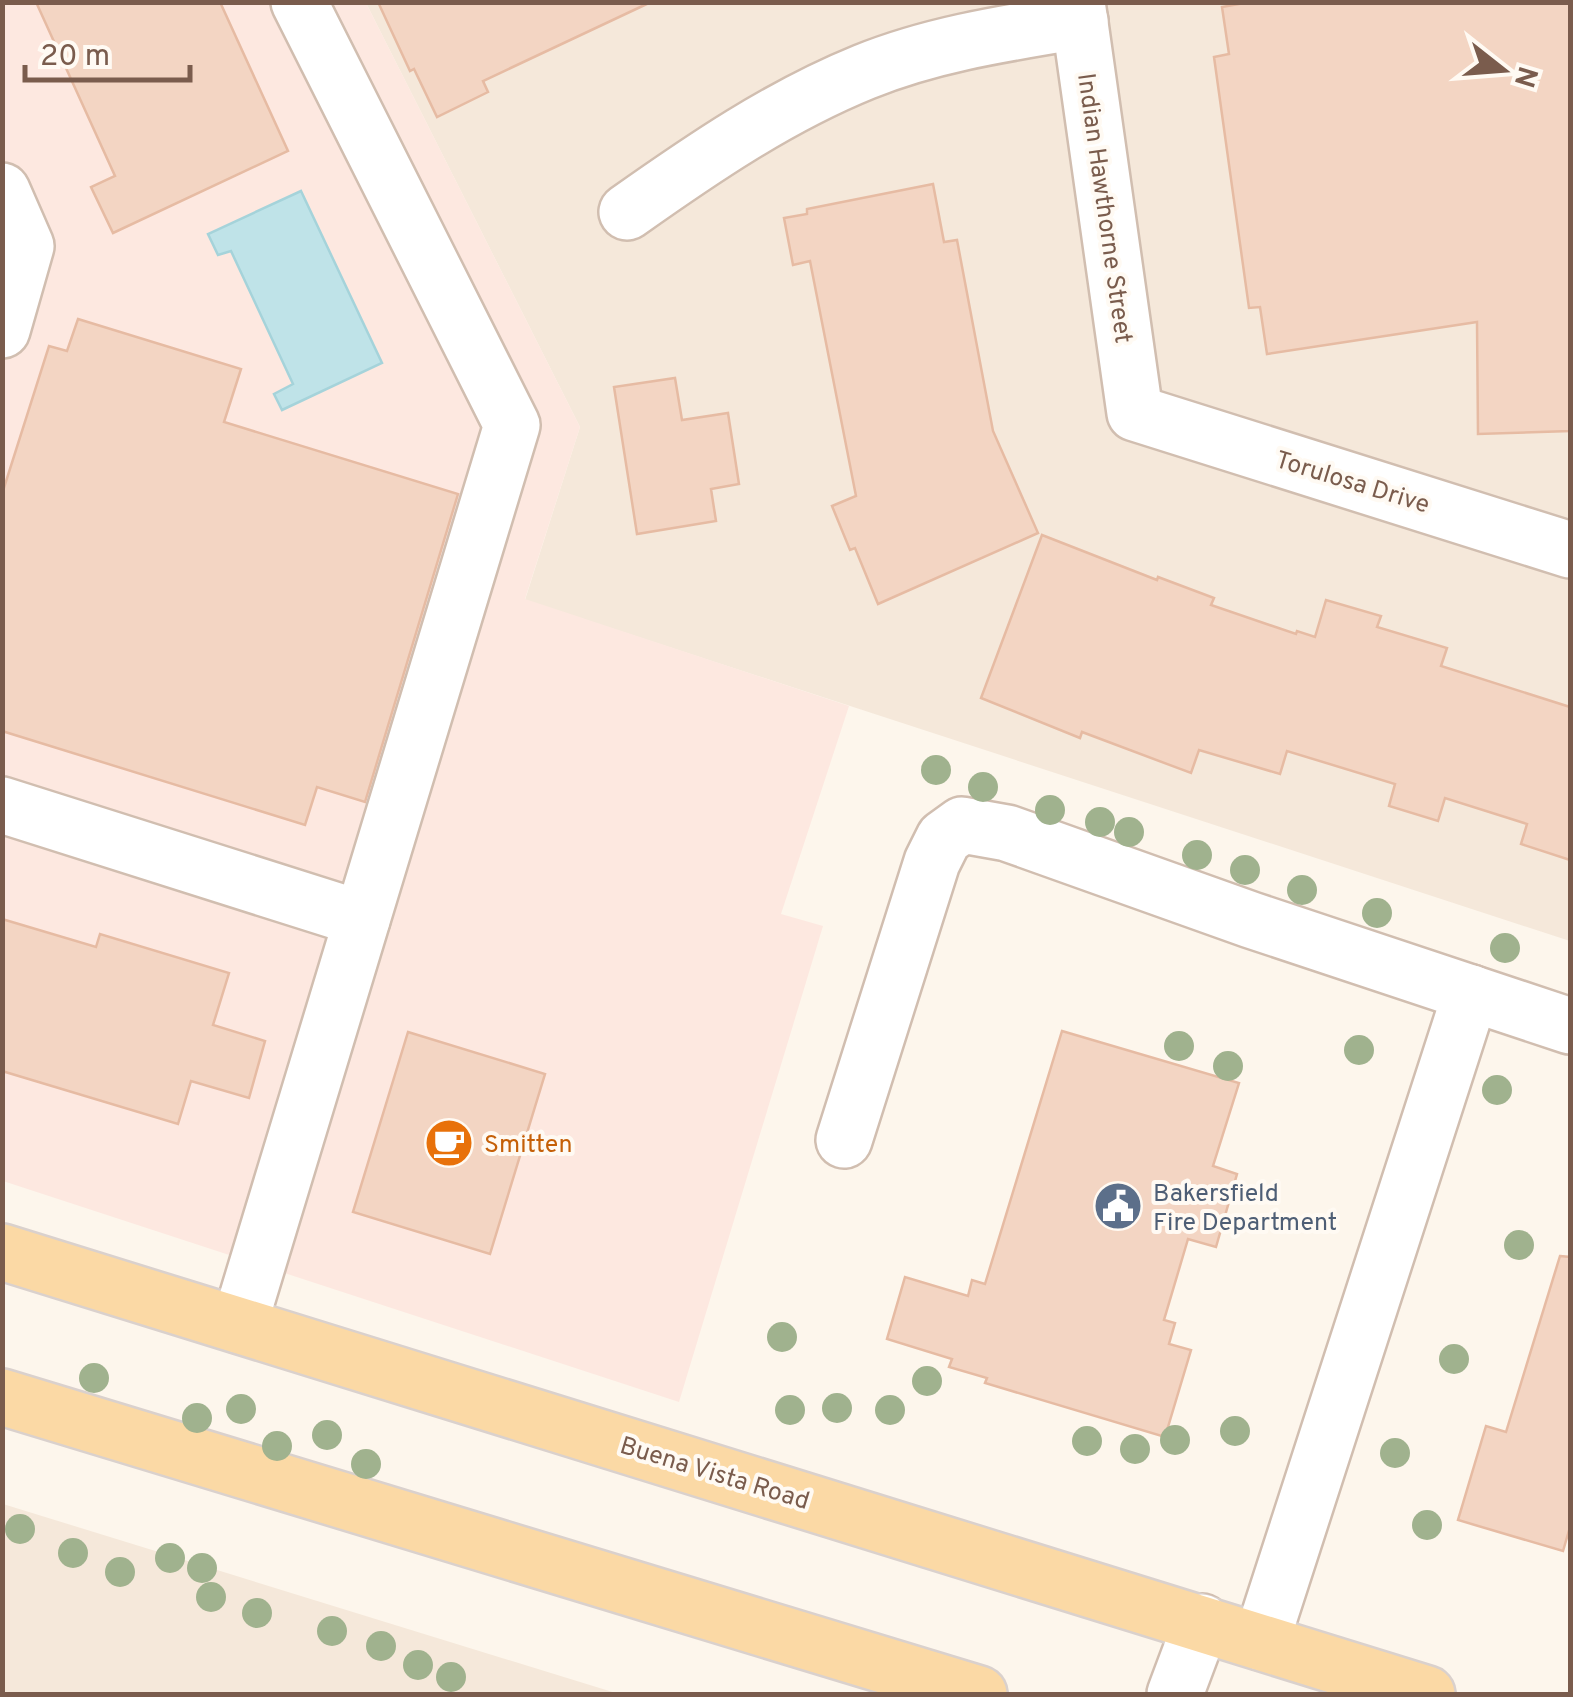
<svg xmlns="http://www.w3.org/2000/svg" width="1573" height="1697" viewBox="0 0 1573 1697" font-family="Overpass,sans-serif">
<rect width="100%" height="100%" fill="#fdf6ec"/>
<!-- residential -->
<g fill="#f5e8da">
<polygon points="366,3 1570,3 1570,941 525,600 580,427"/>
<polygon points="2,1504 3,1504 619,1694 3,1694"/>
</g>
<!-- commercial -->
<polygon fill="#fde8e0" points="3,3 366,3 580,427 525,599 849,706 781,914 823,926 679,1402 3,1181"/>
<!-- water -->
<polygon fill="#bfe3e8" stroke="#a5d3da" stroke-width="2.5" points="301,191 382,363 282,410 274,394 293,384 231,251 218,255 208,234"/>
<!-- building -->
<g fill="#f3d5c3" stroke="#e6bba3" stroke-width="2.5">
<polygon points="36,2 220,2 288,151 113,233 91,187 115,176"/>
<polygon points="378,2 651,2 483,81 488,92 437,117 414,69 410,71"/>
<polygon points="1250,2 1570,2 1570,431 1478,434 1477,322 1267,354 1260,307 1249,308 1214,57 1229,54 1222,7"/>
<polygon points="933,184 944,242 957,240 993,431 1038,533 878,604 855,548 850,550 832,506 856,496 810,261 793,265 784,218 807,214 807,209"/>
<polygon points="78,319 241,369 224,422 458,494 365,802 317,787 305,825 2,731 2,494 49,346 67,351"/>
<polygon points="675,378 682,420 728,413 739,484 711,489 716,521 637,534 614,387"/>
<polygon points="1042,535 1157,580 1158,577 1214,598 1211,605 1296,634 1297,631 1315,637 1326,600 1381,616 1377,627 1447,648 1441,666 1570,707 1570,860 1521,844 1527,824 1445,798 1438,821 1389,806 1395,784 1287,751 1280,774 1199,750 1191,773 1082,732 1080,738 981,698"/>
<polygon points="2,919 96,947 100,934 229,973 213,1025 265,1041 249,1098 191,1081 178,1124 2,1071"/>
<polygon points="1062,1031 1239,1083 1213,1166 1237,1174 1216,1247 1188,1239 1164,1320 1175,1323 1169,1344 1191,1350 1165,1437 985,1383 987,1378 949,1367 952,1359 887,1339 905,1277 968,1296 972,1280 985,1284"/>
<polygon points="408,1032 545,1074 490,1254 353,1212"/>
<polygon points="1560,1256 1570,1257 1570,1527 1563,1551 1458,1520 1486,1426 1506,1432"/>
</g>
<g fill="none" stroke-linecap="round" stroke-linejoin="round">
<!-- minor casing -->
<g stroke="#d1beb0" stroke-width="60">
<g id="minor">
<polyline points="1077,2 1135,413 1570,550"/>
<polyline points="2,191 26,246 2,330"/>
<path d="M627,212c75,-53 151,-105 237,-140 69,-28 143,-39 216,-51"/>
<polyline points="2,805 362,919"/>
<polyline points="844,1140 932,862 944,838 962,825 1007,833 1251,920 1570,1026"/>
<polyline points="239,1325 512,425 299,2"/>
<polyline points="1261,1642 1471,993"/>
<polyline points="1175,1694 1202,1622"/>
</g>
</g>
<!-- major casing -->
<g stroke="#dad1cd" stroke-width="60">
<g id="major">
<polyline points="2,1252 1427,1694"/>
<polyline points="2,1397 979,1694"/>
</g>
</g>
<!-- minor -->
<use href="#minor" stroke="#fff" stroke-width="55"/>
<!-- major -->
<use href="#major" stroke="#fbd9a5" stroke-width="55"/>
</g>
<!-- trees -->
<g fill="#a0b28e">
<circle cx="936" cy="770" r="15"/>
<circle cx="983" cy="787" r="15"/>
<circle cx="1050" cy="810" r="15"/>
<circle cx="1100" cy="822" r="15"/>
<circle cx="1129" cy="832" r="15"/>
<circle cx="1197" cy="855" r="15"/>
<circle cx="1245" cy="870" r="15"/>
<circle cx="1302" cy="890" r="15"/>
<circle cx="1377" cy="913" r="15"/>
<circle cx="1505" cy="948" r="15"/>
<circle cx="1179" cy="1046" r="15"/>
<circle cx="1359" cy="1050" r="15"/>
<circle cx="1228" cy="1066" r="15"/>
<circle cx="1497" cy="1090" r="15"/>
<circle cx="1519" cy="1245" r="15"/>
<circle cx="782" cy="1337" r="15"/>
<circle cx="1454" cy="1359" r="15"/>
<circle cx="94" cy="1378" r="15"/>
<circle cx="927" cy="1381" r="15"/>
<circle cx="837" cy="1408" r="15"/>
<circle cx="241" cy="1409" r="15"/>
<circle cx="790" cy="1410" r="15"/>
<circle cx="890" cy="1410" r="15"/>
<circle cx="197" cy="1418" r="15"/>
<circle cx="1235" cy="1431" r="15"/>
<circle cx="327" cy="1435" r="15"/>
<circle cx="1175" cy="1440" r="15"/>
<circle cx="1087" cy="1441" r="15"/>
<circle cx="277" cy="1446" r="15"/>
<circle cx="1135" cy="1449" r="15"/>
<circle cx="1395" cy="1453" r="15"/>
<circle cx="366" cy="1464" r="15"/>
<circle cx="1427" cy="1525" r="15"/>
<circle cx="20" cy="1529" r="15"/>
<circle cx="73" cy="1553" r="15"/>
<circle cx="170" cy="1558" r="15"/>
<circle cx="202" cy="1568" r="15"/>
<circle cx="120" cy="1572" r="15"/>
<circle cx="211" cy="1597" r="15"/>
<circle cx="257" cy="1613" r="15"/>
<circle cx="332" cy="1631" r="15"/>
<circle cx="381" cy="1646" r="15"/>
<circle cx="418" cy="1665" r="15"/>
<circle cx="451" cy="1677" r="15"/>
</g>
<!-- icons -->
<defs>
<g id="cafe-disc" transform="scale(2.5)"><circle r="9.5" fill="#e8710a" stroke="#fffaf3"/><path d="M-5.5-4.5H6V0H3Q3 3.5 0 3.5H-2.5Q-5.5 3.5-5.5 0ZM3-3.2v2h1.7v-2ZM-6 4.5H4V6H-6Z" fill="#fff"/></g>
<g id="civic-disc" transform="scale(2.5)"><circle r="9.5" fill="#5c6f8a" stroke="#fffaf3"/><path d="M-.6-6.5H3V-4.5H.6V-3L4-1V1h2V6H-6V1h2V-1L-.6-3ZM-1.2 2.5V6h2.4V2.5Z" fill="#fff"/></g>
</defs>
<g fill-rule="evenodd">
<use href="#cafe-disc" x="449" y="1143"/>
<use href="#civic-disc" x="1118" y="1206"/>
</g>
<g text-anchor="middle" stroke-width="8" stroke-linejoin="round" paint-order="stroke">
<!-- street labels -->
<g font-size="25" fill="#7a5c4d" stroke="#fffaf3">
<text transform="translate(1106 208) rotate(82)" y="9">Indian Hawthorne Street</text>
<text transform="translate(1353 481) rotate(17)" y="9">Torulosa Drive</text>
<text transform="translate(715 1472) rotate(17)" y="9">Buena Vista Road</text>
</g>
<!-- food labels -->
<g font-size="25" fill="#c56008" stroke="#fffaf3" text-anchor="start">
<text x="484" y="1152">Smitten</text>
</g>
<!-- service labels -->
<g font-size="25" fill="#4e5e75" stroke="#fffaf3" text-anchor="start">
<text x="1153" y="1201">Bakersfield<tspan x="1153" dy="29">Fire Department</tspan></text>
</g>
</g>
<!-- border -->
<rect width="1573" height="1697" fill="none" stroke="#7a5c4d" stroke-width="10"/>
<!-- north arrow -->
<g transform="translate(1503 70) rotate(107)" stroke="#fffaf3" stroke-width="8" paint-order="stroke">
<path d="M0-8L18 38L0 25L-18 38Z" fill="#7a5c4d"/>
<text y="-15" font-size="28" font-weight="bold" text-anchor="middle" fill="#7a5c4d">N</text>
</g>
<!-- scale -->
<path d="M25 65v15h165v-15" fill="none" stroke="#7a5c4d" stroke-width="5"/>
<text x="40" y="65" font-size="30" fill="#7a5c4d" stroke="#fffaf3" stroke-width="8" paint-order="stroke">20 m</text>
</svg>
